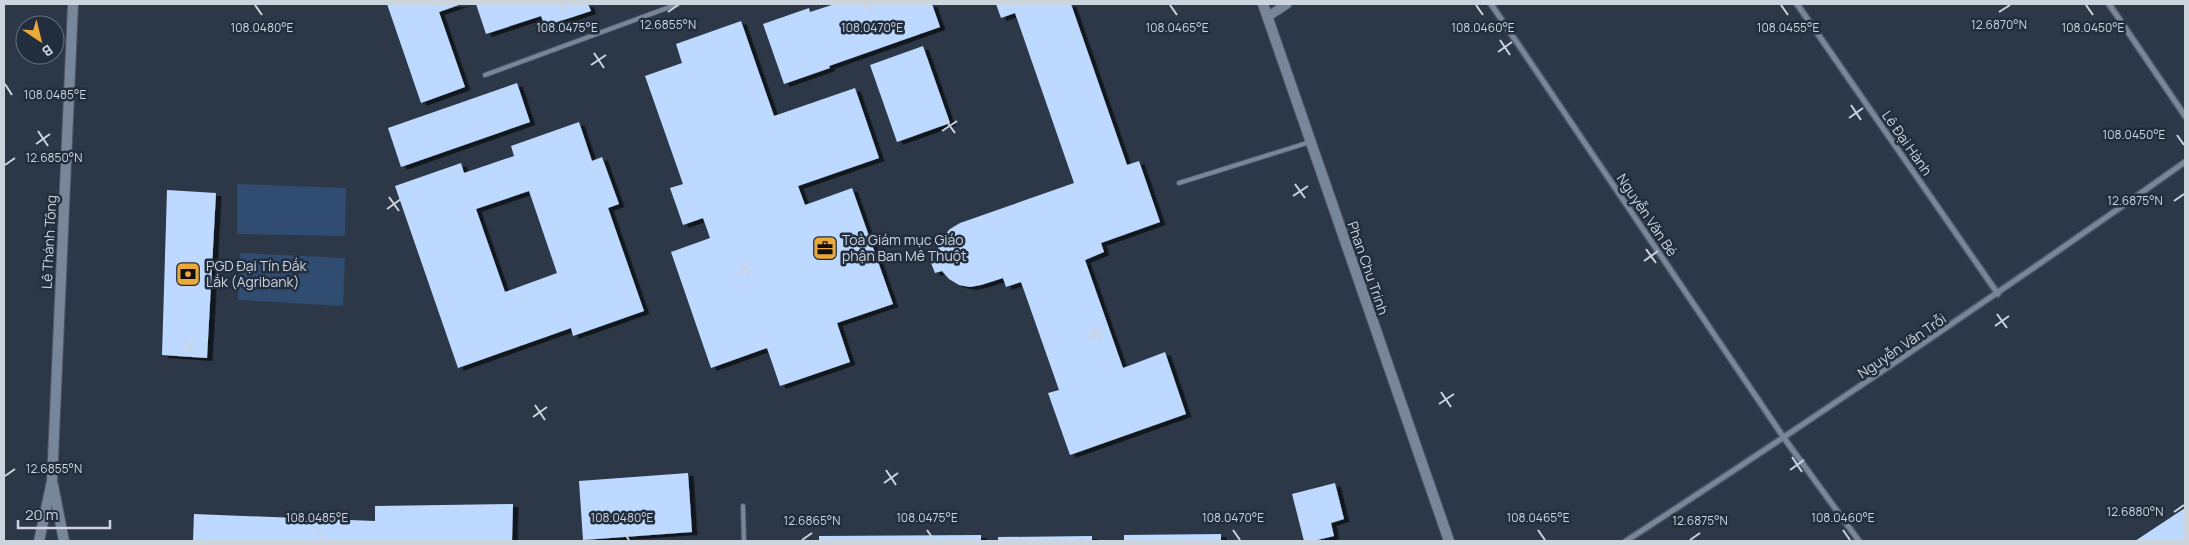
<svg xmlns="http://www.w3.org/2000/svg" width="2189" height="545" viewBox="0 0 2189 545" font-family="Manrope,sans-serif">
<defs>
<filter id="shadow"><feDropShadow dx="5.5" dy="3" stdDeviation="0" flood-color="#0009"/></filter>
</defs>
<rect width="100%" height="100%" fill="#2c3848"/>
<!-- green -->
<g fill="#304c71">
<polygon points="237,184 346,188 345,236 237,234"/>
<polygon points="240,253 345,258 343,306 238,300"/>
</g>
<!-- building -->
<g fill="#bdd9ff" fill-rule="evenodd" filter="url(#shadow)">
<polygon points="387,4 462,4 439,12 465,87 421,103"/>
<polygon points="476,4 588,4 591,11 545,26 541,16 486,34"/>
<polygon points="835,4 932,4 940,27 829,66 830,68 784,84 763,24 809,8 810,12"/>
<polygon points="996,4 1071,4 1127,165 1139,161 1160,222 1101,243 1104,252 1085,260 1123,368 1165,352 1186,414 1070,455 1048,393 1059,390 1021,282 1006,287 1003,278 981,285 970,287 959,285 949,279 942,271 935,273 931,263 938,260 938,248 942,238 950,229 960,223 1074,183 1015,13 1001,18"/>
<polygon points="741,21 774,116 855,88 879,158 798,186 805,205 852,188 893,304 837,323 850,362 780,386 767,348 711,368 671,252 710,238 703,218 683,225 670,188 683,184 645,76 682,63 676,44"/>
<polygon points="923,46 950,123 897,142 870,65"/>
<polygon points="517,83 530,122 401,167 388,128"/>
<path d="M579,122l13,39 10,-4 17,47 -11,4 36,103 -71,25 -2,-8 -113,40 -63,-182 66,-23 3,10 50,-17 -3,-10zM529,191l28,82 -52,19 -29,-83z"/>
<polygon points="167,190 216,193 207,358 162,355"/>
<polygon points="688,473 692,532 583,540 579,481"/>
<polygon points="1335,483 1344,519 1331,523 1334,536 1313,541 1304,541 1292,494"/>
<polygon points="513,504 512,541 193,541 194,514 375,521 375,506"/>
<polygon points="2185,508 2185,541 2135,541"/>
<polygon points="1221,534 1221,541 1124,541 1124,535"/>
<polygon points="981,535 981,541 819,541 819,536"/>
<polygon points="1092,536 1092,541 998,541 998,537"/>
</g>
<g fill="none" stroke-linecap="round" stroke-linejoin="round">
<!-- service casing -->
<g stroke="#4b5563" stroke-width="6">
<g id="service">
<polyline points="485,75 678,4"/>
<polyline points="1179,183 1310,142"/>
<polyline points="743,506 744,541"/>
</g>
</g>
<!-- minor casing -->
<g stroke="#4b5563" stroke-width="8">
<g id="minor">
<polyline points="1491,4 1784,438 1859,541"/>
<polyline points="1797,4 1998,294"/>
<polyline points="2109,4 2185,116"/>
<path d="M1626,541c189,-123 375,-249 559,-379"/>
</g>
</g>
<!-- tertiary casing -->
<g stroke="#4b5563" stroke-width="11">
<polyline id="tertiary" points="1267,17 1287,4"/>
</g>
<!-- secondary casing -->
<g stroke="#4b5563" stroke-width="12">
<g id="secondary">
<polyline points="1263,4 1449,541"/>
<polyline points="53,485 64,541"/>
<polyline points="39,541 52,481 73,4"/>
</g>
</g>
<!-- service -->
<use href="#service" stroke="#788699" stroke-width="4"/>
<!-- minor -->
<use href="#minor" stroke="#788699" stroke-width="5"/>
<!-- tertiary -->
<use href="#tertiary" stroke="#788699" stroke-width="9"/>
<!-- secondary -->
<use href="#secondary" stroke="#788699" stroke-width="10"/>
</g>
<!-- ticks -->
<path fill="none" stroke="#ccd4de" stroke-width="2" d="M255,5l7,10M560,5l7,10M865,5l7,10M1170,5l7,10M1476,5l7,10M1781,5l7,10M2086,5l7,10M668,12l10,-7M1999,12l11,-7M1500,40l10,15M1498,52l14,-10M594,53l10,15M591,65l15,-10M5,84l7,11M1851,105l10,15M944,118l11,15M1849,118l14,-10M38,131l10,15M942,131l15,-10M2177,135l7,10M36,144l14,-10M5,165l10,-7M1295,184l10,14M1293,196l15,-10M389,197l10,14M2174,201l10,-7M387,209l14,-10M1646,249l10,14M1644,261l14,-10M740,262l10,14M738,274l14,-10M1997,314l10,14M1995,326l14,-10M1091,327l10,14M1088,339l15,-10M184,340l10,14M182,352l14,-10M1441,392l10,15M1439,404l15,-10M535,405l10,15M533,417l14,-10M1792,457l10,15M886,470l10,15M1790,470l14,-10M5,476l10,-7M884,483l14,-10M2174,512l10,-7M317,530l7,10M622,530l7,10M927,530l7,10M1233,530l7,10M1538,530l7,10M1843,530l7,10M802,540l10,-7M1690,540l10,-7"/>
<!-- icons -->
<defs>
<g id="office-square" transform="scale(1.25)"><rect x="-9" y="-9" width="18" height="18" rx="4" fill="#eba93a" stroke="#222e3e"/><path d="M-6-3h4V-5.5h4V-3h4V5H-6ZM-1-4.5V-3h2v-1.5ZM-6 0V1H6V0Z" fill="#111"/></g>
<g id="bank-square" transform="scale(1.25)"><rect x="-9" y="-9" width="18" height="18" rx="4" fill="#eba93a" stroke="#222e3e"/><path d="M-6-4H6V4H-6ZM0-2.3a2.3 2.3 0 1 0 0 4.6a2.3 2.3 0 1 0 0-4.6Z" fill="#111"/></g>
</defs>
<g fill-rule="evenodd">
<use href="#office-square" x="825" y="248"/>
<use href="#bank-square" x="188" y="274"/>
</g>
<g text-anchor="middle" stroke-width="5" stroke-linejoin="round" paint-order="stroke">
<!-- street labels -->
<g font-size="14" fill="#ccd4de" stroke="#222e3e">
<text transform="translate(1907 143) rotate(55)" y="5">Lê Đại Hành</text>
<text transform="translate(1647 215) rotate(56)" y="5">Nguyễn Văn Bé</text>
<text transform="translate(49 242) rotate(-87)" y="5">Lê Thánh Tông</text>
<text transform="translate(1368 268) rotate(71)" y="5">Phan Chu Trinh</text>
<text transform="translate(1902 346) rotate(-34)" y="5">Nguyễn Văn Trỗi</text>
</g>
<!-- poi labels -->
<g font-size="14" fill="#ccd4de" stroke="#222e3e" text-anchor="start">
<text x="842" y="245">Toà Giám mục Giáo<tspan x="842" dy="16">phận Ban Mê Thuột</tspan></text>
<text x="206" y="271">PGD Đại Tín Đắk<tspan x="206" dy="16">Lắk (Agribank)</tspan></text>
</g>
</g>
<g font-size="12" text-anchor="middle" fill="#ccd4de" stroke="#222e3e" stroke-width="5" stroke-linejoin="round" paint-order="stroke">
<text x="668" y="29">12.6855°N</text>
<text x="1999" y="29">12.6870°N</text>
<text x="262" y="32">108.0480°E</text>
<text x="567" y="32">108.0475°E</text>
<text x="872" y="32">108.0470°E</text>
<text x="1177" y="32">108.0465°E</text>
<text x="1788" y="32">108.0455°E</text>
<text x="2093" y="32">108.0450°E</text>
<text x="1483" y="32">108.0460°E</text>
<text x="55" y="99">108.0485°E</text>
<text x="2134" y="139">108.0450°E</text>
<text x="54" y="162">12.6850°N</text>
<text x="2135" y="205">12.6875°N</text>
<text x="54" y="473">12.6855°N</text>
<text x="2135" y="516">12.6880°N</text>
<text x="317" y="522">108.0485°E</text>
<text x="622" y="522">108.0480°E</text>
<text x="927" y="522">108.0475°E</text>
<text x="1233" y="522">108.0470°E</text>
<text x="1538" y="522">108.0465°E</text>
<text x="1843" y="522">108.0460°E</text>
<text x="812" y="525">12.6865°N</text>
<text x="1700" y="525">12.6875°N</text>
</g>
<!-- border -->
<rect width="2189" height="545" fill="none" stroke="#ccd4de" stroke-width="10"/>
<!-- north arrow -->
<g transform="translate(40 40) rotate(145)"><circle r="24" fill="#222e3e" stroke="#66707e"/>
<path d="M0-4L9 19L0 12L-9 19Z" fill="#eba93a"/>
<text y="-8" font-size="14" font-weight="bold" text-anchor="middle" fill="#ccd4de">B</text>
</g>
<!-- scale -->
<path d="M18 520v8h92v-8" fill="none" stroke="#ccd4de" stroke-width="2.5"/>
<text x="25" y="520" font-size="15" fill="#ccd4de" stroke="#222e3e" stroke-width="4" paint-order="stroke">20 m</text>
</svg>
